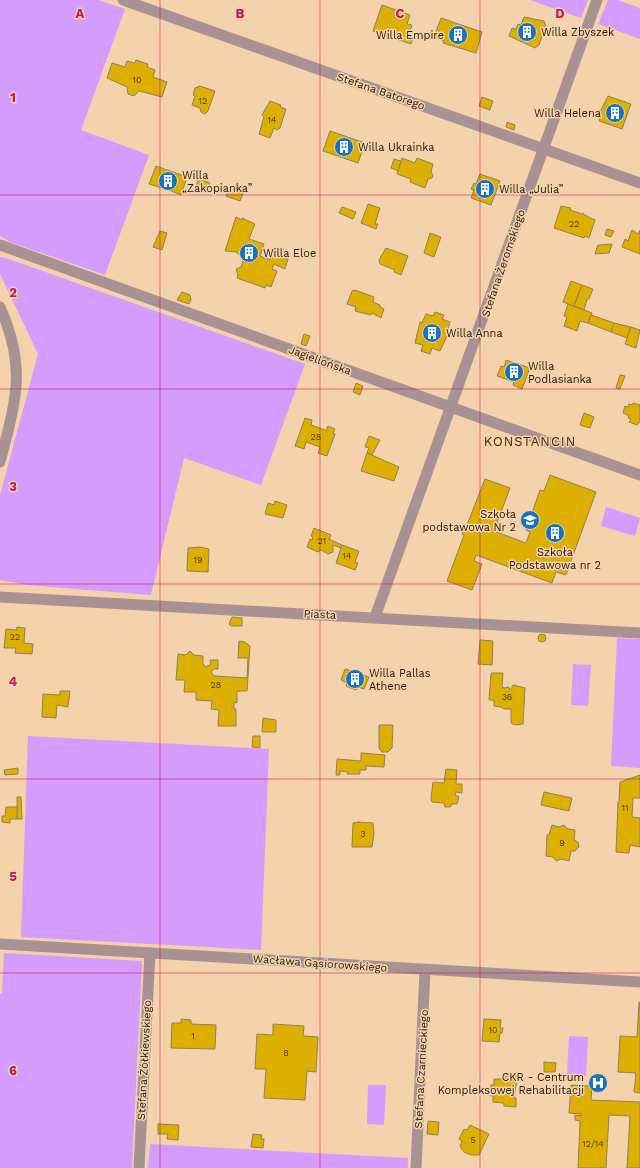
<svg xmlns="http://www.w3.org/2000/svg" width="640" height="1168" viewBox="0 0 640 1168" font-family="'Work Sans',sans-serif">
<rect width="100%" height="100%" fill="#f4d2ac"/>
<!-- green -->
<g fill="#d49cfd">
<polygon points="0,0 98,0 125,9 81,130 149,155 105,275 10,242 0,236"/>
<polygon points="530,0 588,0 581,18"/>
<polygon points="608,0 617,0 640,8 640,39 598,24"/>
<polygon points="0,257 6,258 305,364 261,485 184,458 151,595 27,585 0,580 0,495 38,354 0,274"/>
<polygon points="606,507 640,518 635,536 601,526"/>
<polygon points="617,638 640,639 640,768 611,766"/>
<polygon points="573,664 591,665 588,706 571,705"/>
<polygon points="28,736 269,749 261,950 21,937"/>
<polygon points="4,953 142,961 132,1168 0,1168 0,994 2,993"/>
<polygon points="569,1036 588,1037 586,1076 567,1075"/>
<polygon points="368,1085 386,1085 384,1125 367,1124"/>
<polygon points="150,1144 408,1158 408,1168 148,1168"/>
</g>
<!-- building -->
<g fill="#dcaf01" stroke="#928156">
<polygon points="382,5 410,15 407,24 412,25 410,31 415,33 411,44 373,31"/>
<polygon points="524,17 544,21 546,26 539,45 535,48 509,36 512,28 516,29 518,24 521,25"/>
<polygon points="441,18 482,32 476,53 443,43 444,41 434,37"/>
<polygon points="136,60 148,64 147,67 155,70 153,77 167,82 162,97 139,91 134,96 128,94 127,87 107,78 112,63 125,67 127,61 135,63"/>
<polygon points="200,86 215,91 208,111 205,114 201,112 200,108 192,105 195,96 193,95 195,88"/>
<polygon points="608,96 631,104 622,129 599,121 602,113 600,112"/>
<polygon points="482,97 493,101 490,110 479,106"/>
<polygon points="270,101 281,105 280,107 286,109 280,128 277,130 274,128 270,138 259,134 264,117 262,115"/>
<polygon points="507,122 515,125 514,130 506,127"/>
<polygon points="330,131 365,143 358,163 323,151"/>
<polygon points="402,158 415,163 417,158 433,164 431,172 433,175 432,178 428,179 425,188 410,182 411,179 397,174"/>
<polygon points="394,159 401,161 398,171 391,168"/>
<polygon points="156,166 187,177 181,195 169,190 149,184"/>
<polygon points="480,174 500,181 491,205 471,198 474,190 471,189 474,183 476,184"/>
<polygon points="199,178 210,183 207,193 195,189"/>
<polygon points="230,186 244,191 240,201 226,196"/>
<polygon points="368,204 380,208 375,224 378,224 376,229 361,223"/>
<polygon points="561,206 571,208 570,210 582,214 584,213 583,214 595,220 589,238 585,236 584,238 554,228"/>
<polygon points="342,207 356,212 353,219 339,213"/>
<polygon points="236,217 242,220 242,218 255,224 249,239 264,244 260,256 270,260 272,253 288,259 285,269 274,264 272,269 277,271 271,287 266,285 265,288 237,278 238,275 236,269 241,267 244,258 236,252 225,251"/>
<polygon points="607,229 614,231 611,237 605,235"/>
<polygon points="632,230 638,234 640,230 640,254 622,247 625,239 628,241"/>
<polygon points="160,231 167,233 162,250 153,247"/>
<polygon points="430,233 441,237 434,257 424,253"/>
<polygon points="612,244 609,253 595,254 598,245"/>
<polygon points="386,248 408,256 401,275 394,272 395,270 380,264 379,260"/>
<polygon points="571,281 582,285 574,306 563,302"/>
<polygon points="582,285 593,289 589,299 587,299 584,310 574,306"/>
<polygon points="355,290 374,297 373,302 380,305 380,307 384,309 381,318 372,313 371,315 355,311 356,307 347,304 352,291"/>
<polygon points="182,292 190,295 191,300 189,304 177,300"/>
<polygon points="568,304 592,313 588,323 580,321 577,331 564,326 567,317 564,316"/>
<polygon points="435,312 444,315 442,319 450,322 447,332 448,334 440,351 432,348 430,354 421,351 423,345 415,343 420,322 422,323 426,314 433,316"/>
<polygon points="591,315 614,323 611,332 588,323"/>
<polygon points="614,323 631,327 627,338 611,332"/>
<polygon points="631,327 640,330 636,348 625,344"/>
<polygon points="304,334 310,336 306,346 301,344"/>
<polygon points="506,360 530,368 522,389 513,385 514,382 497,376 501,366 504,367"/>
<polygon points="620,375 625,376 620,389 616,388"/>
<polygon points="356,383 363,386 360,395 353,392"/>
<polygon points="633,403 640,405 640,422 637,425 629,422 631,419 628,418 629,416 623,413 625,406 628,407 629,404 632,405"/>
<polygon points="584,413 594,417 590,428 580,425"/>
<polygon points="305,418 312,420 311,425 325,430 326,431 328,426 335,429 333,433 335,434 327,456 318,453 320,447 306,442 304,449 295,446"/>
<polygon points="369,436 380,440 372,455 367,453 369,448 365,447"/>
<polygon points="367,453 399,467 394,481 361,471"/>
<polygon points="550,475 596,492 566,575 556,572 552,583 476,555 474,561 482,564 472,590 447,581 464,535 462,534 465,525 467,525 485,479 510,488 494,531 526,543 530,532 526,530 540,490 544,491"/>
<polygon points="275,501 287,505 283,518 265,514 268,503 274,505"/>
<polygon points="314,528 331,535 329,539 342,545 341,548 333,545 333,552 328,554 321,550 318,552 307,547 310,539 312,540 313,537 311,536"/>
<polygon points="342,545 359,551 355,562 358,563 355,570 336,563"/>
<polygon points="200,547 209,549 208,572 187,571 188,548"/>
<polygon points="232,617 242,618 242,626 231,626 229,624"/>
<polygon points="17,627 25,628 24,643 33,644 32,654 15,653 16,648 4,648 6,629 16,630"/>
<circle cx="542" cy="638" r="4"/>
<polygon points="480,640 493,641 492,665 478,664"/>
<polygon points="239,641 245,642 250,646 247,691 237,691 237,703 234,702 234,709 236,709 236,726 218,726 219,710 211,709 212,701 196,700 196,692 184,692 185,680 176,680 178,654 186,655 190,651 194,655 203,656 203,664 206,667 211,664 210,660 218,660 218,669 214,669 211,672 214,676 247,678 248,658 238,658"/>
<polygon points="345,669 352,671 358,670 363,675 369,677 364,689 358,687 356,690 346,686 347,683 341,680"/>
<polygon points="491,673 503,673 502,687 504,688 509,687 509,689 512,689 512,686 514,685 525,688 523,724 515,725 511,723 511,709 504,709 501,707 494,706 494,700 489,700"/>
<polygon points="60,691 70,691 68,707 57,705 56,718 42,717 43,694 60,695"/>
<polygon points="263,718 276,720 276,732 262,732"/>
<polygon points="379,725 393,725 392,748 388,752 382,752 379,748"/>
<polygon points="253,736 260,736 260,748 252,747"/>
<polygon points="361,753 385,755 384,767 366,766 366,770 360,770 360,774 347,774 348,772 340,771 340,775 336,775 337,759 361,761"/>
<polygon points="18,768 18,774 5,775 4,770"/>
<polygon points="446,769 457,770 456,784 462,784 462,793 456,792 455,795 459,797 457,804 452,804 450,807 445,807 444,803 432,802 431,799 433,782 444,783"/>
<polygon points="640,775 640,798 633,798 632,817 640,818 640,847 630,845 629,853 616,852 618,802 619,802 620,782"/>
<polygon points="544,792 572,798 569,811 541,805"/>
<polygon points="17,797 21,797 22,819 17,819"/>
<polygon points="6,807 17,807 17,819 10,819 10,823 2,822 2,816 5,816"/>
<polygon points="358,822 373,823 374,833 372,847 352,847 353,823"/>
<polygon points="552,825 559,827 564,825 568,829 575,830 574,840 578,842 579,847 575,851 571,851 569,861 561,859 556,861 553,857 546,856 547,835 549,835"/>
<polygon points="639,1002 640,1002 640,1093 634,1092 636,1073 618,1072 620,1036 637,1037"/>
<polygon points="181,1019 191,1020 191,1024 216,1025 215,1049 171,1048 172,1023 181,1023"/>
<polygon points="484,1019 501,1020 500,1028 503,1028 502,1033 500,1033 499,1042 482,1041"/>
<polygon points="273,1024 304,1026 303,1036 318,1037 316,1072 307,1071 305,1100 264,1098 266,1069 255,1069 257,1034 273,1035"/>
<polygon points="544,1062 556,1063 555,1072 544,1072"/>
<polygon points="505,1076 518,1076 514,1096 514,1098 516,1098 516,1107 504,1106 504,1103 493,1102 493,1096 491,1096 494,1088 491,1088 491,1085 494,1085 494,1079 505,1079"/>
<polygon points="571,1085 592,1086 591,1100 640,1102 640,1168 627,1168 630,1116 609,1115 606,1168 578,1168 580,1121 575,1120 575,1115 581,1116 581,1114 569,1113"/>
<polygon points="428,1121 439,1122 438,1135 427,1134"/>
<polygon points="158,1124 179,1125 178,1140 167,1139 168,1134 158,1134"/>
<polygon points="470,1125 489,1134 479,1155 471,1155 464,1152 460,1146 462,1141 459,1139 464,1129 467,1130"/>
<polygon points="253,1134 262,1135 261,1139 264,1139 263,1148 251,1147"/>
</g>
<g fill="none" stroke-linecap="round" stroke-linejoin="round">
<!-- minor -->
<g stroke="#a99294" stroke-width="11">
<polyline points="123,0 640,183"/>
<polyline points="0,245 640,475"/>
<polyline points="0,597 640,633"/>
<polyline points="375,617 597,0"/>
<polyline points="0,944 640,982"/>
<polyline points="139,1168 150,953"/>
<polyline points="416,1168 425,970"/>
</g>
<!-- tertiary -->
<path stroke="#a99294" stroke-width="11" d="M0,307c27,61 16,93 0,155"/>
</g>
<!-- grid -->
<path fill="none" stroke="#c2185b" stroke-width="1" stroke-opacity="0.55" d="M160,0v1168M320,0v1168M480,0v1168M0,195h640M0,389h640M0,584h640M0,779h640M0,973h640"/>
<!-- icons -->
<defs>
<g id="building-disc" transform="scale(1)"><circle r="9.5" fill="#1673c0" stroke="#f4d2ac"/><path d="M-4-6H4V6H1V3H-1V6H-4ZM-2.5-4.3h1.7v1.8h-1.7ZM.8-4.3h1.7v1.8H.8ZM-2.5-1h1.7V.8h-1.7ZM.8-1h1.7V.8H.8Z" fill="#fff"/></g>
<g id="school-disc" transform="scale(1)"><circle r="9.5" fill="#1673c0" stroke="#f4d2ac"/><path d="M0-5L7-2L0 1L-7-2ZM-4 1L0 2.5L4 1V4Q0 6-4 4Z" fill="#fff"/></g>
<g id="hospital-disc" transform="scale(1)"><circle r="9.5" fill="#1673c0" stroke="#f4d2ac"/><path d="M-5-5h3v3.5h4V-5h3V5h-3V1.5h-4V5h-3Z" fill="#fff"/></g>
</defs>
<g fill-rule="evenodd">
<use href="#building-disc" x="527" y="32"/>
<use href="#building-disc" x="458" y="35"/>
<use href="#building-disc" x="615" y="113"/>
<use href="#building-disc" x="344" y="147"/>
<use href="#building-disc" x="168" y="181"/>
<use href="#building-disc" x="485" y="189"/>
<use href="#building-disc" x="249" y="253"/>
<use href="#building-disc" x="432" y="333"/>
<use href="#building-disc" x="514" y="372"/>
<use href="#school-disc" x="530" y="520"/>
<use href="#building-disc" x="555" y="533"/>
<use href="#building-disc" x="355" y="679"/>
<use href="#hospital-disc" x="598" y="1083"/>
</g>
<g text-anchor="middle" stroke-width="3" stroke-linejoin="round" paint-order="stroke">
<!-- number labels -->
<g font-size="9" fill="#523e07">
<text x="137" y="83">10</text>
<text x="203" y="104">12</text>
<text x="272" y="123">14</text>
<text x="574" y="227">22</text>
<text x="316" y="440">28</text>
<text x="322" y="544">21</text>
<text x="347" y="559">14</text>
<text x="198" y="563">19</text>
<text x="15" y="640">22</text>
<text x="216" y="688">28</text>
<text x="507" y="700">36</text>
<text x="625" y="811">11</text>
<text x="363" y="837">3</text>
<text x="562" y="846">9</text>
<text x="493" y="1033">10</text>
<text x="193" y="1039">1</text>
<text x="286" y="1056">8</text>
<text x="473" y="1143">5</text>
<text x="593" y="1147">12/14</text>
</g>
<!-- poi labels -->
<g font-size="11" fill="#241809" stroke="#f4d2ac" text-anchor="start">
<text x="541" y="36">Willa Zbyszek</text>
<text x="444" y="39" text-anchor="end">Willa Empire</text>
<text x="601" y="117" text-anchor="end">Willa Helena</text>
<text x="358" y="151">Willa Ukrainka</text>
<text x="182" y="179">Willa<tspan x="182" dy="13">„Zakopianka”</tspan></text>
<text x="499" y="193">Willa „Julia”</text>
<text x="263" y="257">Willa Eloe</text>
<text x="446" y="337">Willa Anna</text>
<text x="528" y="370">Willa<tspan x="528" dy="13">Podlasianka</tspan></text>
<text x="516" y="518" text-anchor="end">Szkoła<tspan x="516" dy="13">podstawowa Nr 2</tspan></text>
<text x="555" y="556" text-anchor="middle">Szkoła<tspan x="555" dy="13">Podstawowa nr 2</tspan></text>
<text x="369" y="677">Willa Pallas<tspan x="369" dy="13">Athene</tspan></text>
<text x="584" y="1081" text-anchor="end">CKR - Centrum<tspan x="584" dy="13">Kompleksowej Rehabilitacji</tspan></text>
</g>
<!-- street labels -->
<g font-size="11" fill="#241809" stroke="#f4d2ac">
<text transform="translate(381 91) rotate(19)" y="4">Stefana Batorego</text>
<text transform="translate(503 263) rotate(-71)" y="4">Stefana Żeromskiego</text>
<text transform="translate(320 360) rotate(20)" y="4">Jagiellońska</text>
<text transform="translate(320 614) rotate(3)" y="4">Piasta</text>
<text transform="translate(320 963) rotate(4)" y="4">Wacława Gąsiorowskiego</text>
<text transform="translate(144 1060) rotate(-87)" y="4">Stefana Żółkiewskiego</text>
<text transform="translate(421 1069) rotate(-87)" y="4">Stefana Czarnieckiego</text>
</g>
<!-- quarter labels -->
<g font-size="13" letter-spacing="1" fill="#442904" stroke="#f4d2ac">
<text x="530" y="446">KONSTANCIN</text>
</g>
</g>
<g font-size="13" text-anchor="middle" font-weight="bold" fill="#c2185b" stroke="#f4d2ac" stroke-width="3" stroke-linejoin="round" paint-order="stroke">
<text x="80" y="18">A</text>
<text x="240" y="18">B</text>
<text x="400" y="18">C</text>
<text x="560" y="18">D</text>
<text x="13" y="102">1</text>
<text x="13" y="297">2</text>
<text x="13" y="491">3</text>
<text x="13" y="686">4</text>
<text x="13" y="881">5</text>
<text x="13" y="1075">6</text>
</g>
</svg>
